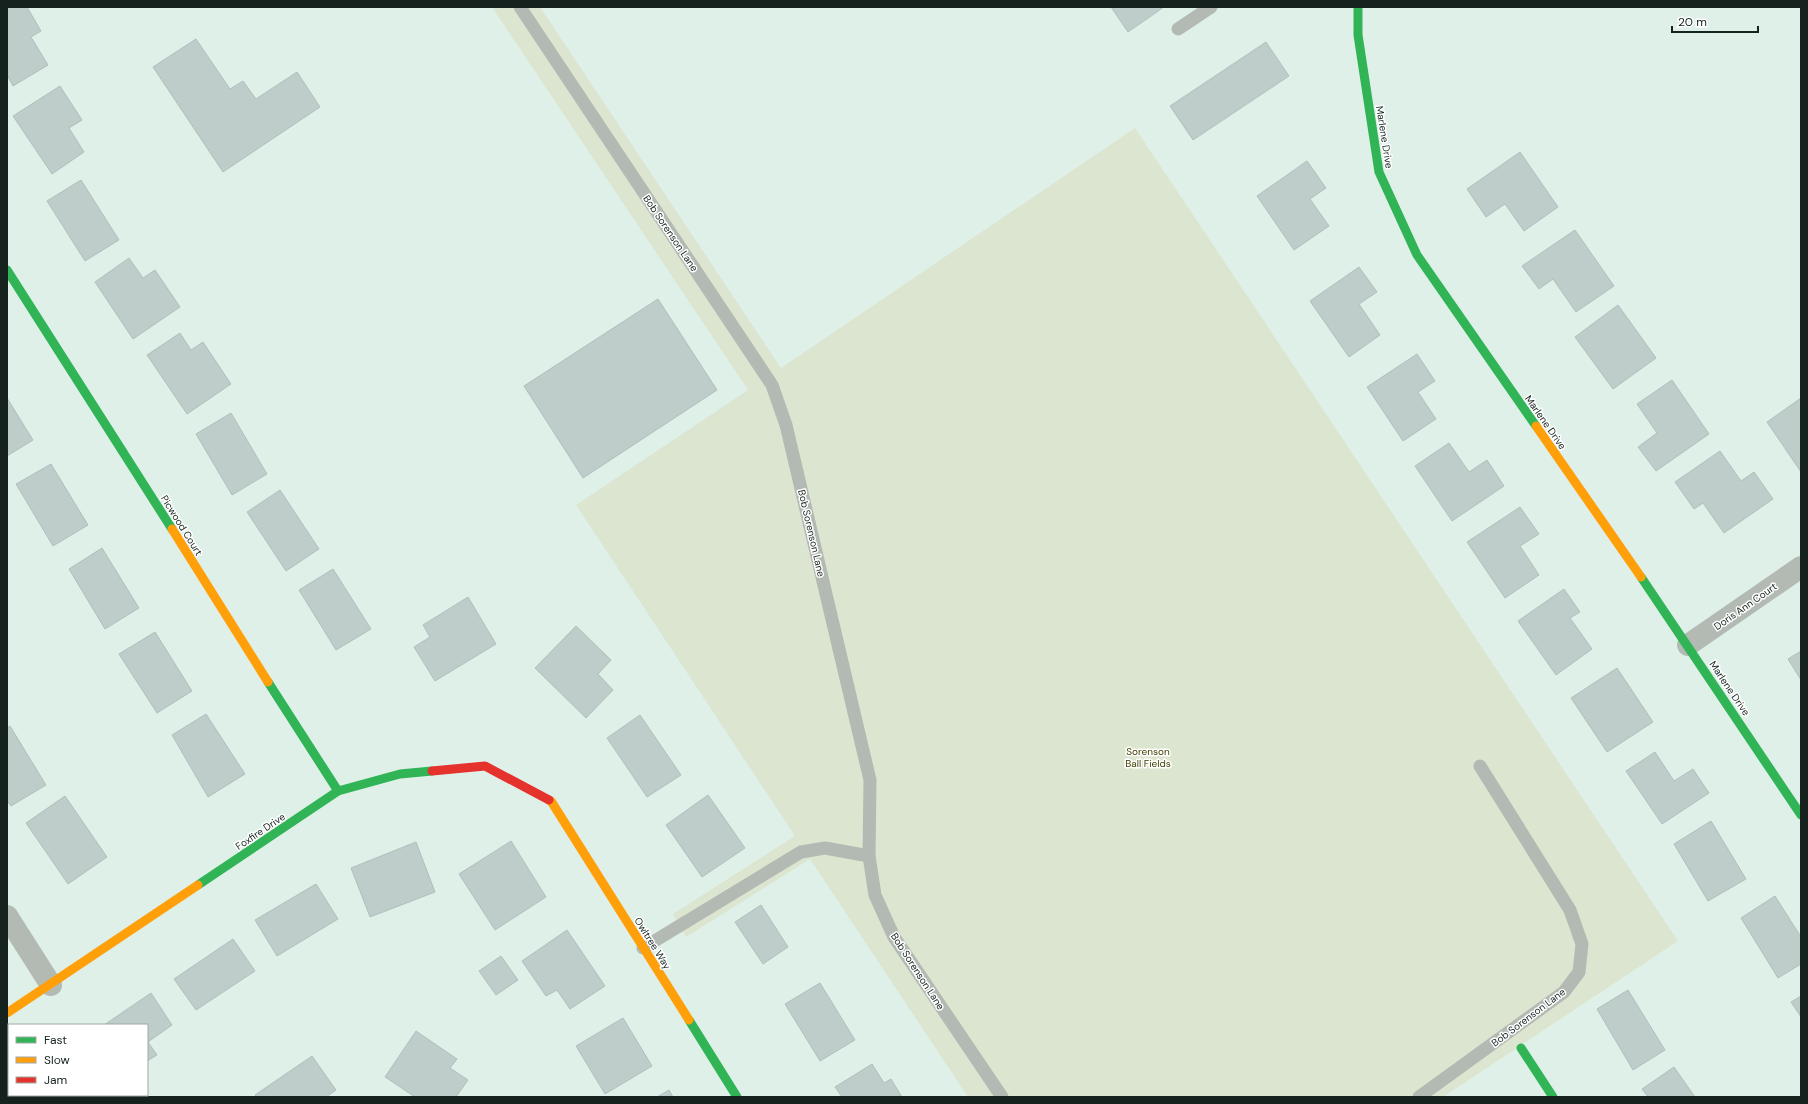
<svg xmlns="http://www.w3.org/2000/svg" width="1808" height="1104" viewBox="0 0 1808 1104" font-family="'DM Sans',sans-serif">
<rect width="100%" height="100%" fill="#dff0e9"/>
<!-- green -->
<polygon fill="#dce5d0" points="492,7 540,7 781,368 1135,128 1678,941 1443,1097 968,1097 810,859 686,937 673,914 795,836 576,505 748,390"/>
<!-- building -->
<g fill="#bfcdca" stroke="#b0bfbc">
<polygon points="12,7 27,7 41,31 31,37 48,65 13,86 7,75 7,10"/>
<polygon points="1111,7 1164,7 1128,32"/>
<polygon points="196,39 230,89 243,81 256,99 297,72 320,107 223,172 153,67"/>
<polygon points="1266,42 1289,76 1193,140 1170,106"/>
<polygon points="60,86 82,120 69,128 84,152 52,174 13,116"/>
<polygon points="1520,152 1558,207 1524,231 1505,204 1486,217 1467,189"/>
<polygon points="1307,161 1326,188 1310,199 1329,226 1294,250 1257,196"/>
<polygon points="81,180 119,240 85,261 47,201"/>
<polygon points="1575,230 1614,286 1576,312 1553,279 1539,289 1522,266"/>
<polygon points="129,258 143,278 155,270 180,307 133,339 95,282"/>
<polygon points="1359,267 1377,292 1359,304 1380,335 1349,357 1310,301"/>
<polygon points="658,299 717,390 583,478 524,386"/>
<polygon points="1618,305 1656,358 1613,389 1575,337"/>
<polygon points="180,333 191,350 203,342 231,384 187,414 147,355"/>
<polygon points="1417,354 1435,381 1418,392 1436,419 1403,441 1367,387"/>
<polygon points="1672,380 1709,434 1656,471 1638,447 1657,433 1637,404"/>
<polygon points="7,398 33,440 7,456"/>
<polygon points="1801,398 1801,472 1767,422"/>
<polygon points="231,413 267,474 232,495 196,434"/>
<polygon points="1449,443 1469,472 1487,460 1504,486 1452,521 1415,466"/>
<polygon points="1720,451 1741,481 1754,472 1773,499 1724,533 1703,503 1694,509 1675,482"/>
<polygon points="51,464 88,525 53,546 16,484"/>
<polygon points="280,490 319,549 286,571 247,512"/>
<polygon points="1520,507 1539,534 1520,546 1539,575 1505,598 1467,542"/>
<polygon points="102,548 139,608 105,629 69,569"/>
<polygon points="333,569 371,629 336,650 299,590"/>
<polygon points="1564,589 1580,612 1570,618 1592,649 1556,675 1518,621"/>
<polygon points="468,597 496,644 435,681 414,647 430,637 423,625"/>
<polygon points="576,626 611,660 598,674 613,690 586,718 535,668"/>
<polygon points="155,632 192,691 157,713 119,654"/>
<polygon points="1801,651 1801,680 1788,659"/>
<polygon points="1617,668 1653,722 1607,752 1571,698"/>
<polygon points="206,714 245,774 208,797 172,735"/>
<polygon points="640,715 681,775 647,797 607,738"/>
<polygon points="10,726 46,785 11,806 7,801 7,728"/>
<polygon points="1655,752 1674,781 1693,769 1709,793 1662,824 1626,771"/>
<polygon points="708,795 745,848 702,877 666,825"/>
<polygon points="65,796 107,857 68,884 26,823"/>
<polygon points="1711,821 1746,879 1708,901 1674,844"/>
<polygon points="511,841 546,897 495,930 459,874"/>
<polygon points="416,842 435,892 370,917 351,868"/>
<polygon points="316,884 338,919 277,956 255,920"/>
<polygon points="1775,896 1801,937 1801,964 1778,978 1741,918"/>
<polygon points="761,905 788,947 763,964 735,922"/>
<polygon points="567,930 605,986 570,1009 557,990 546,996 522,961"/>
<polygon points="233,939 255,971 196,1010 174,979"/>
<polygon points="501,956 518,980 496,995 479,971"/>
<polygon points="820,983 855,1040 820,1061 785,1004"/>
<polygon points="1628,990 1665,1050 1633,1070 1597,1009"/>
<polygon points="151,993 172,1025 148,1042 157,1055 147,1061 147,1025 104,1025"/>
<polygon points="1801,996 1801,1017 1791,1002"/>
<polygon points="623,1018 652,1066 605,1094 576,1046"/>
<polygon points="416,1031 457,1059 450,1068 468,1080 456,1097 415,1097 385,1077"/>
<polygon points="312,1056 336,1090 326,1097 257,1097 255,1095"/>
<polygon points="872,1064 884,1083 891,1079 902,1097 842,1097 835,1087"/>
<polygon points="1674,1067 1695,1097 1648,1097 1642,1089"/>
<polygon points="669,1090 673,1097 657,1097"/>
<polygon points="14,1095 90,1095 87,1097 15,1097"/>
</g>
<g fill="none" stroke-linecap="round" stroke-linejoin="round">
<!-- lane -->
<g stroke="#b3bab3" stroke-width="13">
<polyline points="520,7 772,385 786,425 870,780 869,856 875,895 894,937 1002,1097"/>
<polyline points="1178,29 1211,7"/>
<polyline points="643,948 801,852 825,848 869,856"/>
<polyline points="1419,1097 1564,992 1579,972 1582,944 1570,910 1480,766"/>
</g>
<!-- street -->
<g stroke="#b3bab3" stroke-width="22">
<polyline points="1688,645 1801,567"/>
<polyline points="7,916 51,985"/>
</g>
<!-- fast -->
<g stroke="#30b455" stroke-width="9">
<polyline points="1358,7 1358,35 1379,172 1417,255 1536,426"/>
<polyline points="7,270 172,529"/>
<polyline points="1641,577 1801,815"/>
<polyline points="268,682 338,791"/>
<polyline points="198,885 338,791 400,774 432,771"/>
<polyline points="689,1020 737,1097"/>
<polyline points="1521,1048 1553,1097"/>
</g>
<!-- slow -->
<g stroke="#ff9f0a" stroke-width="9">
<polyline points="1536,426 1641,577"/>
<polyline points="172,529 268,682"/>
<polyline points="549,800 551,801 689,1020"/>
<polyline points="7,1013 198,885"/>
</g>
<!-- jam -->
<polyline stroke="#e5322d" stroke-width="9" points="432,771 485,766 549,800"/>
</g>
<g text-anchor="middle" stroke-width="3" stroke-linejoin="round" paint-order="stroke">
<!-- street labels -->
<g font-size="10" fill="#15221d" stroke="#fff">
<text transform="translate(1385 137) rotate(81)" y="4">Marlene Drive</text>
<text transform="translate(671 233) rotate(56)" y="4">Bob Sorenson Lane</text>
<text transform="translate(1546 422) rotate(55)" y="4">Marlene Drive</text>
<text transform="translate(182 525) rotate(58)" y="4">Picwood Court</text>
<text transform="translate(812 533) rotate(77)" y="4">Bob Sorenson Lane</text>
<text transform="translate(1745 606) rotate(-35)" y="4">Doris Ann Court</text>
<text transform="translate(1730 688) rotate(56)" y="4">Marlene Drive</text>
<text transform="translate(260 831) rotate(-34)" y="4">Foxfire Drive</text>
<text transform="translate(653 943) rotate(58)" y="4">Owltree Way</text>
<text transform="translate(918 971) rotate(57)" y="4">Bob Sorenson Lane</text>
<text transform="translate(1528 1017) rotate(-37)" y="4">Bob Sorenson Lane</text>
</g>
<!-- park labels -->
<g font-size="10" fill="#404200" stroke="#fff">
<text x="1148" y="755">Sorenson<tspan x="1148" dy="12">Ball Fields</tspan></text>
</g>
</g>
<!-- border -->
<rect width="1808" height="1104" fill="none" stroke="#15221d" stroke-width="16"/>
<!-- legend -->
<rect x="8" y="1024" width="140" height="72" fill="#ffffff" stroke="#a1a7a5"/>
<rect x="16" y="1037" width="20" height="6" fill="#30b455" stroke="#a1a7a5"/>
<text x="44" y="1044" font-size="12" fill="#15221d">Fast</text>
<rect x="16" y="1057" width="20" height="6" fill="#ff9f0a" stroke="#a1a7a5"/>
<text x="44" y="1064" font-size="12" fill="#15221d">Slow</text>
<rect x="16" y="1077" width="20" height="6" fill="#e5322d" stroke="#a1a7a5"/>
<text x="44" y="1084" font-size="12" fill="#15221d">Jam</text>
<!-- scale -->
<path d="M1672 26v6h86v-6" fill="none" stroke="#15221d" stroke-width="2"/>
<text x="1678" y="26" font-size="12" fill="#15221d" stroke="#ffffff" stroke-width="3" paint-order="stroke">20 m</text>
</svg>
